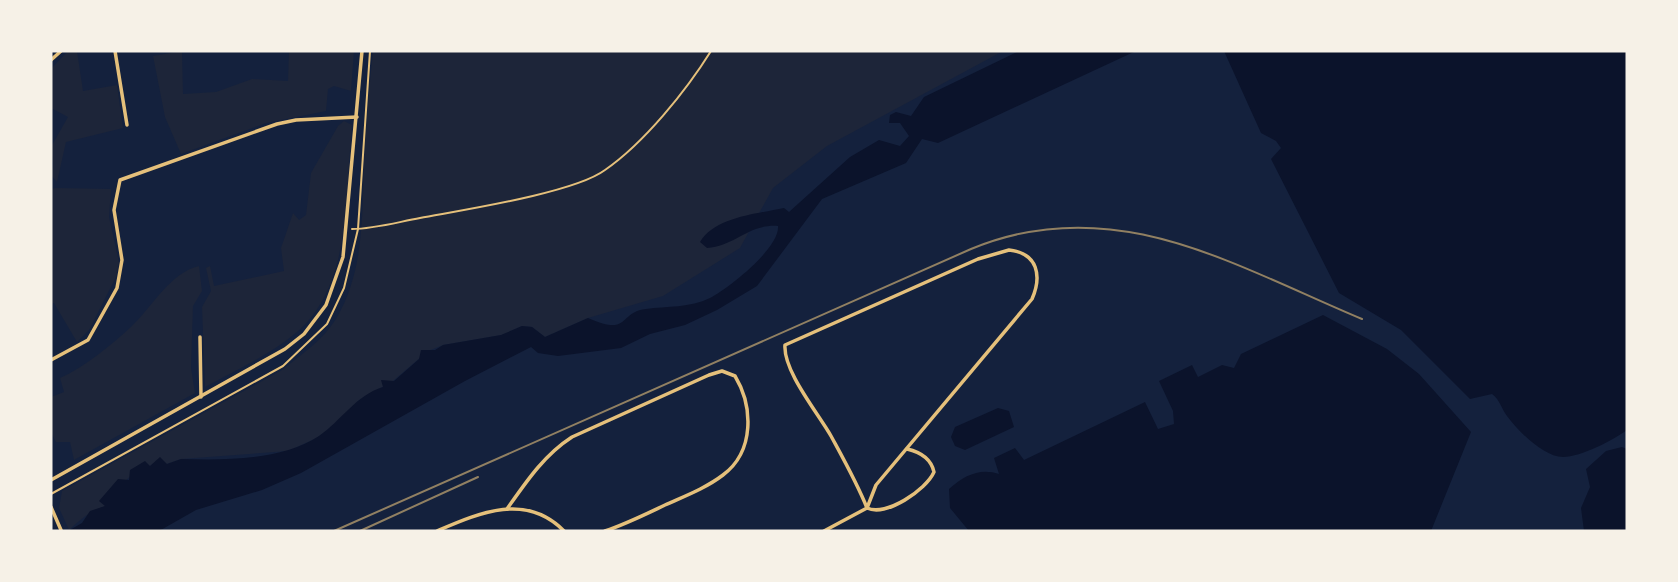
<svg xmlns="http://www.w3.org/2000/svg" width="1678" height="582" viewBox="0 0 1678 582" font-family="'PT Sans Narrow',sans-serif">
<rect width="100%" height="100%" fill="#14213d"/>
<!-- green -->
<g fill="#1d2539">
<polygon points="68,51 77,51 83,91 117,85 123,128 66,142 57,182 51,175 53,164 51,147 68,117 51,108 51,69"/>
<polygon points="182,51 183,94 216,92 252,79 288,81 289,51 354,51 351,91 334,86 328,89 326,111 266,123 181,154 165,117 153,56"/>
<path d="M373,51h630l-176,95 -54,42 -33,60 -77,48 -75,22 -43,19 -13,-10 -10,-1 -20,9 -59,10 -15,6 -35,30 -34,19 -21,22 -21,16 -29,13 -107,8 -14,5 -10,-2 -26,14 -31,25 6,5c-15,4 -26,14 -37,24l-10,-22 3,-17 220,-121c19,-15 41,-30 54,-51 32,-54 25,-118 29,-178 2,-30 5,-60 8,-90z"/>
<path d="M344,121l8,4c-7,66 1,159 -55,207 -27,23 -61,38 -92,55l-3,-80 9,-16 -5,-23 4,-2 4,20 70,-15 -3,-23 12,-35 6,7 7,-5 5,-42 27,-47z"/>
<polygon points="56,188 111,189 109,217 119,262 116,277 89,330 77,342 54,303 51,304 51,189"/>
<path d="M199,266l3,25 -9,15 -2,62 4,25 -121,67 -4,-18h-14l-5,-10v-35l13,-5 -4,-14c25,-11 50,-32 71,-51 21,-20 40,-55 68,-61z"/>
</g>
<!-- water -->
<g fill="#0b132b">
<path d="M1019,51h117l-198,92 -16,-4 -16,24 -84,36 -65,87 -40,24 -32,15 -35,9 -29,14 -63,8 -20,-3 -7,-6 -66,34 -164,92 -39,17 -66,20 -37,21h-91l14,-8 8,-12 15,-5 -6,-5 19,-22 11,1 1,-10 15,-9 5,5 10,-9 7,7 14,-5c44,1 100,2 138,-23 22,-15 37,-41 64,-49l-2,-7 13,1 25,-22 2,-9h14l8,-5 58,-10 21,-9 10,1 13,10 43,-19c43,19 30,-6 58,-9 21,-3 44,-1 64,-11 19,-10 70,-50 68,-72 -30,-2 -42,20 -71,22l-7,-6c15,-25 57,-28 84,-34l5,4 61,-55 29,-17 21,6 9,-10 -9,-13h-11l1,-8 6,-3 15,4 13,-19z"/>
<path d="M1224,51h403v379c-14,10 -46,27 -64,27 -19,0 -45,-26 -56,-41 -6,-8 -7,-16 -15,-22l-22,5 -69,-69 -62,-37 -68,-134 10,-11 -5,-7 -15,-8z"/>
<path d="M1323,315l64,34 32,25 52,58 -40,99h-462l-19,-23 -1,-19c16,-14 31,-21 50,-15l-5,-16 21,-10 9,12 121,-58 13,27 16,-5 -1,-13 -14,-30 33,-16 6,12 24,-12 12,3 7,-14z"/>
<polygon points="998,408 1009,411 1014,427 965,450 955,446 951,437 955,427"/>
<polygon points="1622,447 1627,449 1627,531 1584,531 1581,508 1590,487 1586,469 1606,451"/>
</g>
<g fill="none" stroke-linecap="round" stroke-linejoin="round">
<!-- path -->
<g stroke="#e5c07b" stroke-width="2">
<path d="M352,229c22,0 46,-7 68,-11 42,-8 154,-25 185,-48 39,-27 81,-79 106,-119"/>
<polyline points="51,494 283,366 327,324 344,288 358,229 370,51"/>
</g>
<!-- minor -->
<g stroke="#e5c07b" stroke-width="3.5">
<polyline points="115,51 127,125"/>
<polyline points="51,60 61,51"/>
<path d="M1009,250c29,3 33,26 23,49l-156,186 -9,23c-10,-25 -23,-48 -36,-72 -13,-23 -48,-65 -46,-91l193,-86z"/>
<polyline points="200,337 201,397"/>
<polyline points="51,360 88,340 117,288 122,260 114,210 120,180 277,124 296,120 357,117"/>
<polyline points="51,480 285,349 304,334 326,305 343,257 362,51"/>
<polyline points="51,507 61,530"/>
<path d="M507,509c19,-27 37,-54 65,-72l137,-62 13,-4 13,5c18,30 20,75 -12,99 -17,13 -38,21 -58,30 -19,9 -39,19 -60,26"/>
<path d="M437,531c42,-18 89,-39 127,0"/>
<path d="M824,531l43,-23c19,9 59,-18 67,-36 -3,-14 -14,-20 -27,-23"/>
</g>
<!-- rail -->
<g stroke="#918062" stroke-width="2">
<path d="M334,531l637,-282c142,-59 262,16 391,70"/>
<polyline points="360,531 478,477"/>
</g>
</g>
<!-- border -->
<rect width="1678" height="582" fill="none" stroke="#f6f1e7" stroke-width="105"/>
</svg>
